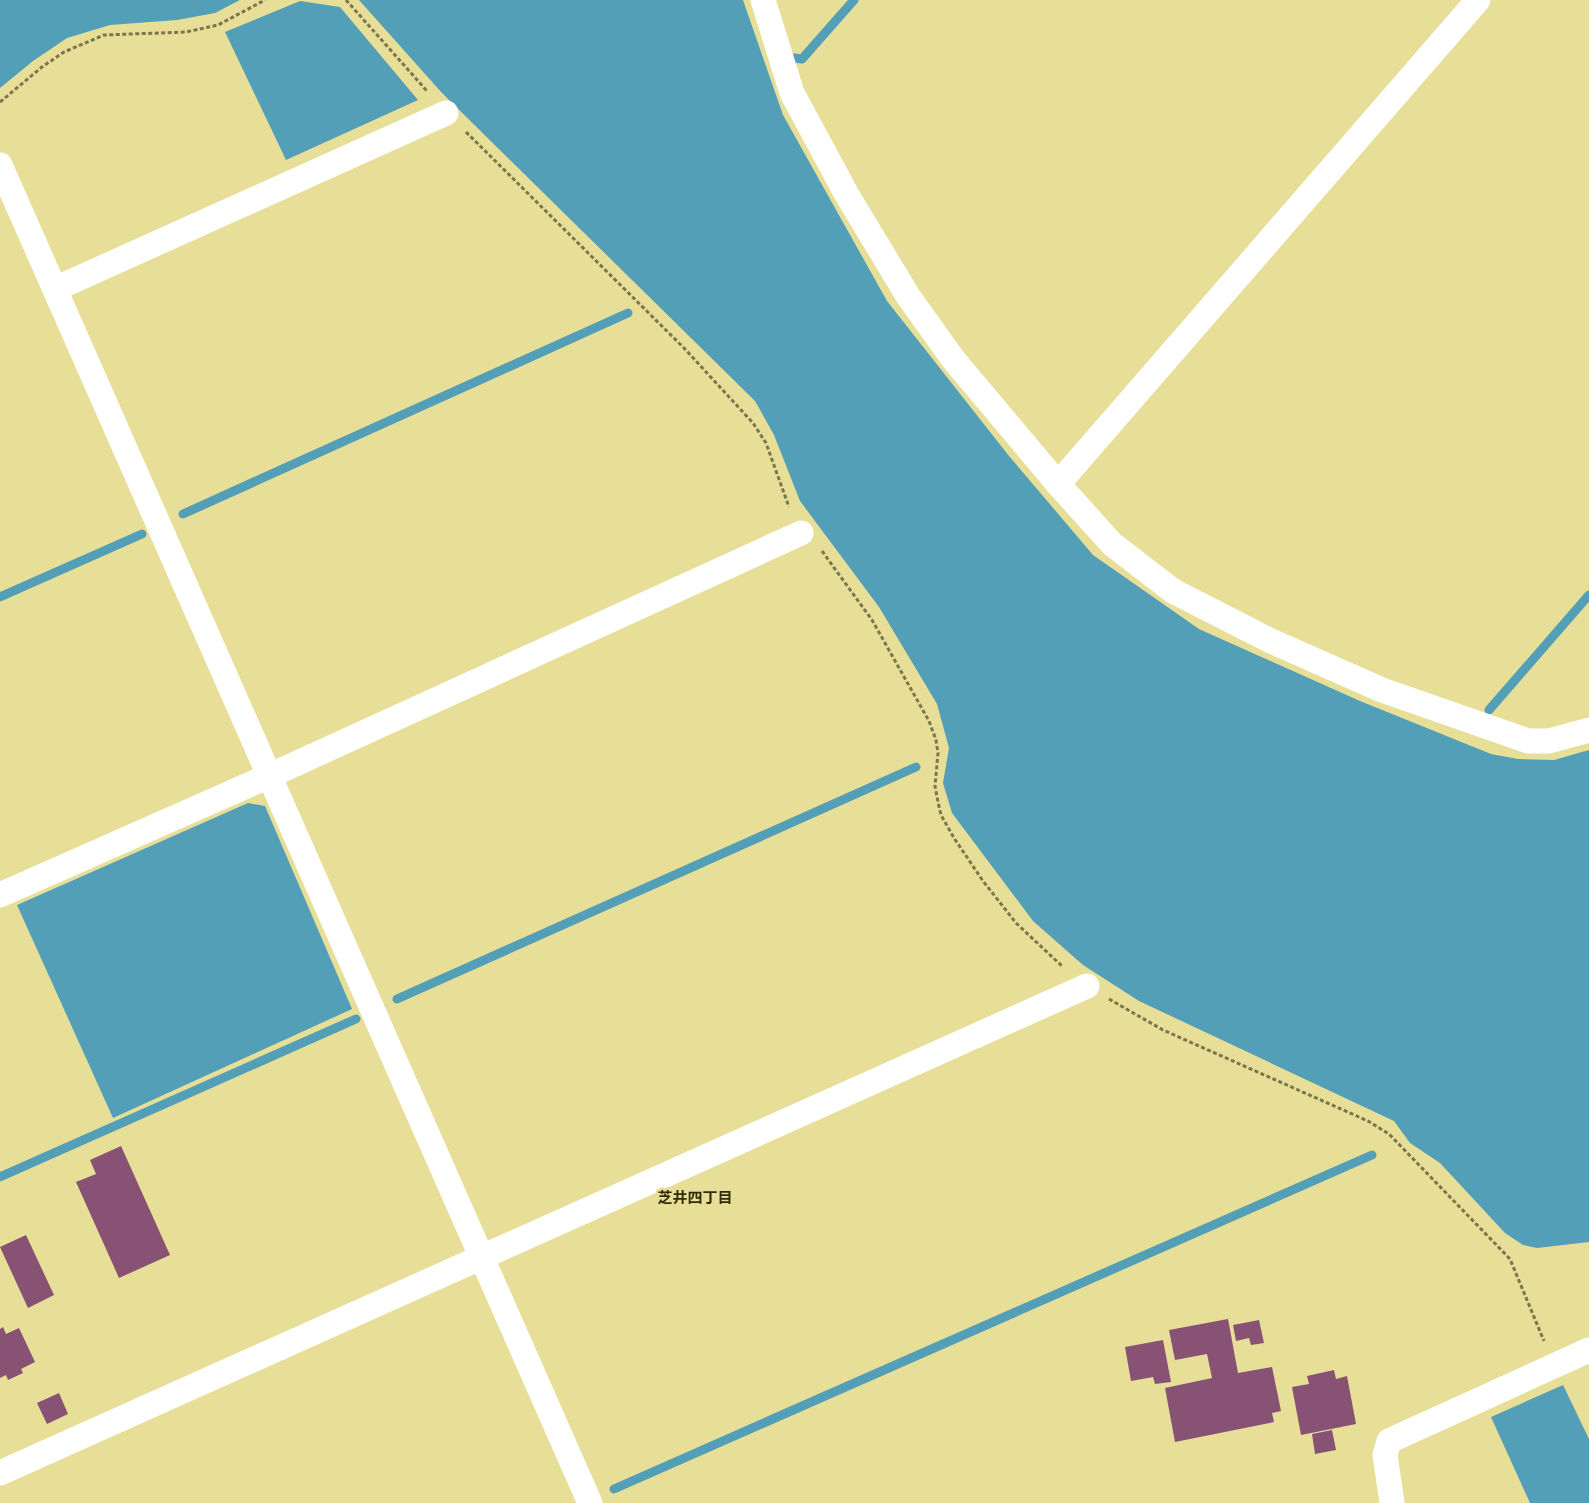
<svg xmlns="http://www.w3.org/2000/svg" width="1589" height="1503" viewBox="0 0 1589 1503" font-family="'Varela Round','Noto Sans JP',sans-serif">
<rect width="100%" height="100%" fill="#e7de98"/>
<!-- water -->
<g fill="#539fb7">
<polygon points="0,0 240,0 215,13 177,20 110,25 67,38 33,61 0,88"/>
<polygon points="359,0 743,0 783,115 887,301 1009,456 1093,555 1199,629 1360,701 1491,754 1518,759 1554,760 1589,750 1589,1242 1537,1248 1523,1245 1505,1233 1440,1163 1410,1143 1394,1121 1139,1001 1083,965 1033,921 952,813 943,783 949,748 937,704 879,607 800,501 774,435 755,401 442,93"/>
<polygon points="300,1 340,7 418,100 286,160 225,32"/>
<polygon points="248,803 265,806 352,1009 113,1118 17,905"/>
<polygon points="1563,1385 1589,1439 1589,1503 1530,1503 1491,1417"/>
</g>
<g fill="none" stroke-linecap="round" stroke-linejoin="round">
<!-- stream -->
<g stroke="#539fb7" stroke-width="9">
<polyline points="794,58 802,59 854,0"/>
<polyline points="183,514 628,313"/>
<polyline points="0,597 142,534"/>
<polyline points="1489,710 1589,595"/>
<polyline points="397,999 916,767"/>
<polyline points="0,1177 356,1019"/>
<polyline points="614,1489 1372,1155"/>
</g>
</g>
<!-- building -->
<g fill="#875274">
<polygon points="121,1146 170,1255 119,1278 76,1182 96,1174 90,1160"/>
<polygon points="26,1235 54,1295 28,1308 0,1247"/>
<polygon points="1228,1319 1238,1373 1272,1367 1281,1411 1272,1413 1274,1422 1175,1442 1165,1388 1212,1378 1207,1354 1175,1360 1169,1330"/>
<polygon points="1259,1320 1264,1343 1251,1345 1249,1338 1236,1341 1233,1325"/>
<polygon points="3,1327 6,1334 19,1328 35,1362 21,1369 23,1373 8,1380 6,1375 0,1378 0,1329"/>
<polygon points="1163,1340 1171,1382 1155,1384 1153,1377 1131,1381 1125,1347"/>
<polygon points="1334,1370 1336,1379 1347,1376 1356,1424 1301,1435 1292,1387 1309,1384 1307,1376"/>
<polygon points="59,1393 68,1414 47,1424 37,1403"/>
<polygon points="1332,1430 1336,1450 1315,1454 1312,1434"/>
</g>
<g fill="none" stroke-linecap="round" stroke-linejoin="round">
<!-- path -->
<g stroke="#7c764b" stroke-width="3" stroke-dasharray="4 2.5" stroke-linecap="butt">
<polyline points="346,0 427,91"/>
<polyline points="0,102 42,67 64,52 104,35 186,32 218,25 265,0"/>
<polyline points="466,132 684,348 753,423 766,443 789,507"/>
<polyline points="822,551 872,620 929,721 936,740 938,753 935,786 938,802 941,815 954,838 983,881 1016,923 1063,967"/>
<polyline points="1109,999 1163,1030 1368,1121 1389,1134 1510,1259 1544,1341"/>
</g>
<!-- street -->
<g stroke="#fff" stroke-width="25">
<polyline points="763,0 792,93 847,195 908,296 953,359 1058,484 1112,544 1173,591 1271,641 1382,690 1528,741 1549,741 1589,730"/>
<polyline points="0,165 590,1503"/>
<polyline points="55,289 446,113"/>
<polyline points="1058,484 1478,0"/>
<polyline points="0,895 269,776 801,533"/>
<polyline points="0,1473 1087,986"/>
<polyline points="1392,1503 1385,1455 1389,1441 1589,1350"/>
</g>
</g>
<g text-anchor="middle" stroke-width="5" stroke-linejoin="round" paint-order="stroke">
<!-- neighbourhood labels -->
<g font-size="15" font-weight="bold" fill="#312c06" stroke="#e7de98">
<text x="695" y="1203">芝井四丁目</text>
</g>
</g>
</svg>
